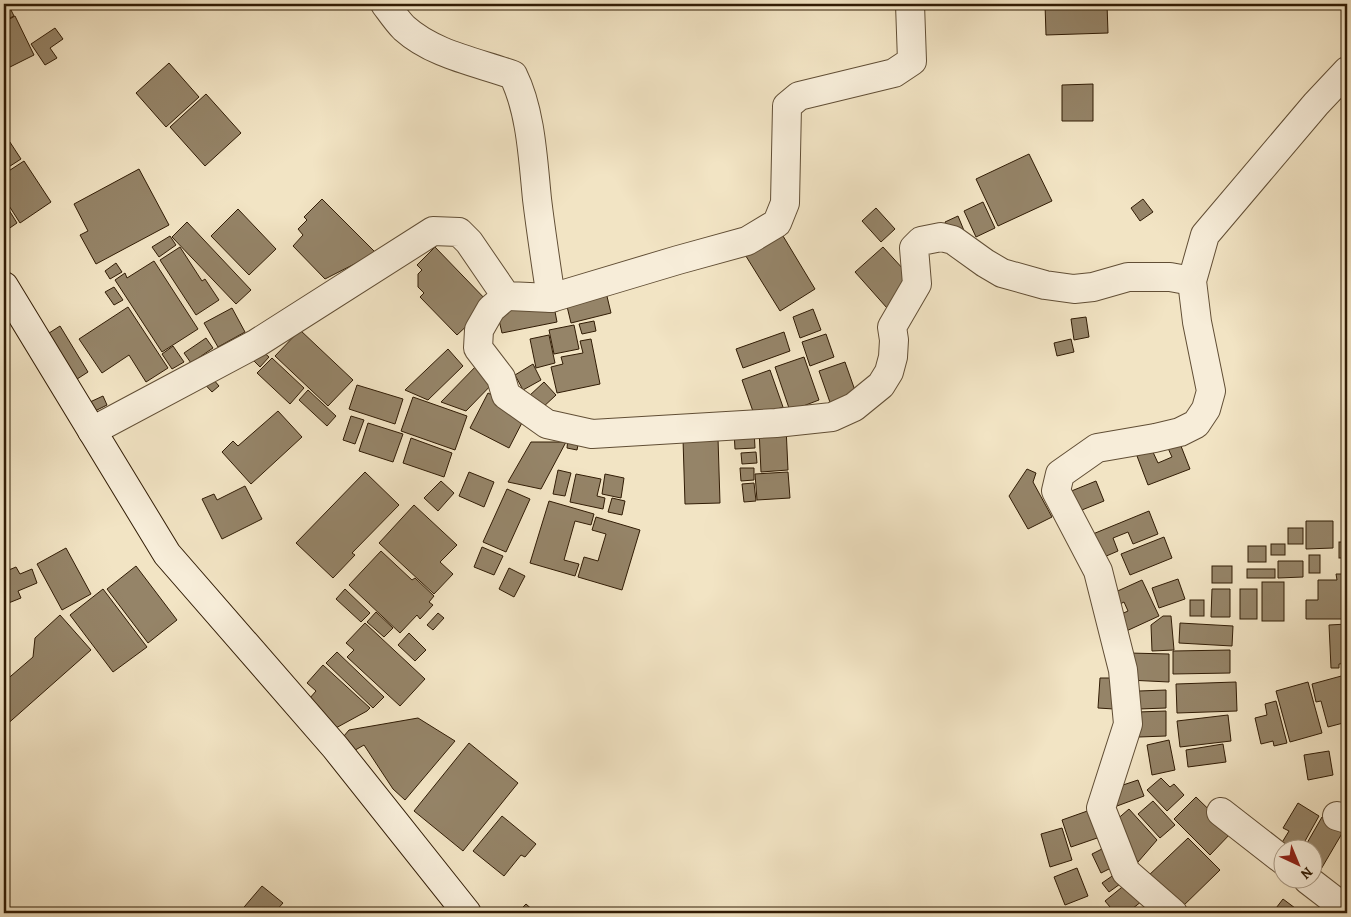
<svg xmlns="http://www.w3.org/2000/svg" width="1351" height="917" viewBox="0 0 1351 917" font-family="Alegreya,serif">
<rect width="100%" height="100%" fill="#f2e4c4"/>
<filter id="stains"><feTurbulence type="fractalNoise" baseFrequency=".004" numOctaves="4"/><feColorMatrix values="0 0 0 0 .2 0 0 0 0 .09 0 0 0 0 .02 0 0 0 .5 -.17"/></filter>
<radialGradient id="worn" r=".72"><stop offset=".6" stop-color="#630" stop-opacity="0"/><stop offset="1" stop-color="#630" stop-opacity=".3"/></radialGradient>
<!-- building -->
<g fill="#958468" stroke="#311c05">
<polygon points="4,4 8,4 14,16 4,21"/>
<polygon points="452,4 481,4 479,9"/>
<polygon points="1045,4 1107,4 1108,33 1046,35"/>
<polygon points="15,16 34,55 4,70 4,22"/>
<polygon points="55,28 63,39 50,48 57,58 45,65 31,44"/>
<polygon points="169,63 199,97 166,127 136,93"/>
<polygon points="1093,84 1093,121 1062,121 1062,85"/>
<polygon points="206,94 241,133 205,166 170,127"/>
<polygon points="4,133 21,159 4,170"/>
<polygon points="1029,154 1052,201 998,226 976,179"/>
<polygon points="24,161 51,202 20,223 4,198 4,174"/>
<polygon points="139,169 169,225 96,264 80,235 88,231 74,204"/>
<polygon points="322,199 376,253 325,279 293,246 303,235 298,229 307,220 304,217"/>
<polygon points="1143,199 1153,212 1140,221 1131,208"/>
<polygon points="4,202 17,223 4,232"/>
<polygon points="983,202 995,228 976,237 964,211"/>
<polygon points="876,208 895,229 881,242 862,221"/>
<polygon points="238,209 276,249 249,275 211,236"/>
<polygon points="958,216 965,233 954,239 945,222"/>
<polygon points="187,222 251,290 236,304 172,237"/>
<polygon points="780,231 815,289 780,311 744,253"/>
<polygon points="170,236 176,245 159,257 152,247"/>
<polygon points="180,247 202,281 205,279 219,300 196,315 160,260"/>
<polygon points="435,247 490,304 457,335 420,297 424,293 418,287 418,274 422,270 417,265"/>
<polygon points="883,247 915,282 887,308 855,272"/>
<polygon points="154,261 198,329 162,352 115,280 125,273 127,278"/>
<polygon points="116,263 122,272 110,279 105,271"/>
<polygon points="114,287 123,300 114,305 105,292"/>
<polygon points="605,288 611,313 571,323 565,298"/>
<polygon points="552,296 557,322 502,333 496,307"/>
<polygon points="128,307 168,368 146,382 129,355 102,373 79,339"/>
<polygon points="232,308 245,332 218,347 204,323"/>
<polygon points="813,309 821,330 800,338 793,317"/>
<polygon points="1086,317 1089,337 1074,340 1071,319"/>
<polygon points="594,321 596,331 582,334 579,324"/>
<polygon points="574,325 579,349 554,354 549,330"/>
<polygon points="60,326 88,372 74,381 46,335"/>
<polygon points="300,330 353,380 328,406 275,356"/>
<polygon points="784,332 790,351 743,368 736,349"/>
<polygon points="826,334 834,357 810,366 802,342"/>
<polygon points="549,335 555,363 536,368 530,339"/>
<polygon points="206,338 213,348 191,363 184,353"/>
<polygon points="591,339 600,384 557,393 551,367 563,364 561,357 583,353 580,341"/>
<polygon points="1071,339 1074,352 1057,356 1054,343"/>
<polygon points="173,346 184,362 172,369 162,354"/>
<polygon points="260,349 269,357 260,367 251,358"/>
<polygon points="448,349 463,366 428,400 405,390"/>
<polygon points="804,357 819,400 790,411 775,367"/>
<polygon points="272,358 304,388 290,404 257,373"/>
<polygon points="481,361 498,378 466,411 441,402"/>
<polygon points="845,362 858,399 832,408 819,371"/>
<polygon points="533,364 541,380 523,390 515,375"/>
<polygon points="770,370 783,407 755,417 742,380"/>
<polygon points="207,372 219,386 212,392 200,379"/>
<polygon points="544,382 556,395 540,410 528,397"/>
<polygon points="357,385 403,399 395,424 349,409"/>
<polygon points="308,390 336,416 327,426 299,400"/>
<polygon points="488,393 527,413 509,448 470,428"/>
<polygon points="103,396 107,405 95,411 90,402"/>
<polygon points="413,397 467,416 455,450 401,431"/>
<polygon points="278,411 302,437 251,484 222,452 233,441 238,446"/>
<polygon points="351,416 364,420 355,444 343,440"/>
<polygon points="368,423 403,434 393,462 359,451"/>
<polygon points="786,427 788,470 761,472 759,429"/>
<polygon points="754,430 755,448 735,449 734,432"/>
<polygon points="411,438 452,453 444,477 403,463"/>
<polygon points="568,438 579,440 577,450 567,448"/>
<polygon points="718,438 720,503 685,504 683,439"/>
<polygon points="1179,441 1190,469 1148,485 1137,456 1152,450 1158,463 1172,457 1167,446"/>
<polygon points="531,442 566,442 541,489 508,482"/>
<polygon points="756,452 757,463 742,464 741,453"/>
<polygon points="740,468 754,468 754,480 741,481"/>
<polygon points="1027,469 1036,473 1033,482 1052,517 1028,529 1009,496"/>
<polygon points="558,470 571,473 565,496 553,494"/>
<polygon points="365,472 399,505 352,553 355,555 333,578 296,543"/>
<polygon points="469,472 494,482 484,507 459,496"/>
<polygon points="788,472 790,498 757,500 755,474"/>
<polygon points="576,474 601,479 597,496 605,498 603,509 570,502"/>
<polygon points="605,474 624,478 621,498 602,494"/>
<polygon points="441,481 454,493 438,511 424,498"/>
<polygon points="1096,481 1104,501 1077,512 1069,492"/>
<polygon points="754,483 756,501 744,502 742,484"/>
<polygon points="245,486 262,519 222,539 202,499 214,494 217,500"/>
<polygon points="507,489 530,499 506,552 483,542"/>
<polygon points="612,498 625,501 622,515 608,512"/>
<polygon points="549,501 594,514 591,525 575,521 564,560 579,564 575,576 530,563"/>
<polygon points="414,505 457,545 440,562 453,574 434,594 379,543"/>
<polygon points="1149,511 1158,534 1133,544 1128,532 1113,538 1118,551 1097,560 1088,536"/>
<polygon points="596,517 640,530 622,590 578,577 584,557 598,561 606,534 592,530"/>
<polygon points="1306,521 1333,521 1333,548 1306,549"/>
<rect x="1288" y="528" width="15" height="16"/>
<polygon points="1164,537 1172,558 1130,575 1121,554"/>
<rect x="1339" y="542" width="8" height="16"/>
<rect x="1271" y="544" width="14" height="11"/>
<rect x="1248" y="546" width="18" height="16"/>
<polygon points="482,547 503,556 494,575 474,567"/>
<polygon points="66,548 91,594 62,610 37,564"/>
<polygon points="381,551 412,580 415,578 434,596 429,602 433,605 420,619 417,615 400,633 349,585"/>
<rect x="1309" y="555" width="11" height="18"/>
<polygon points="1278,561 1303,561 1303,577 1278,578"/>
<polygon points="136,566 177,620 148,643 107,589"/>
<rect x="1212" y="566" width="20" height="17"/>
<polygon points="16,567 20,574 32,569 37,583 18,591 21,598 6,604 4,598 4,572"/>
<polygon points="509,568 525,576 514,597 499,589"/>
<rect x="1247" y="569" width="28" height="9"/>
<polygon points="1336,574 1347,574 1347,619 1306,619 1306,600 1318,600 1318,580 1337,580"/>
<polygon points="1178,579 1185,599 1159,608 1152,588"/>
<polygon points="1142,580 1159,616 1122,633 1115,617 1128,611 1124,602 1116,606 1111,594"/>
<rect x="1262" y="582" width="22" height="39"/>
<polygon points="103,589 147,647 113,672 70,615"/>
<polygon points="345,589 370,613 361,622 336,599"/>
<polygon points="1212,589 1230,589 1230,617 1211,617"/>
<rect x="1240" y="589" width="17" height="30"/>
<rect x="1190" y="600" width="14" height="16"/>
<polygon points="376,612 393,628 384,637 367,622"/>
<polygon points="438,613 444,618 433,630 427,625"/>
<polygon points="60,615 91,650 4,727 4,682 33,657 35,638"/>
<polygon points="1163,616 1171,616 1174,650 1152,651 1151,625"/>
<polygon points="365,623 425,679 400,706 347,657 354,650 346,643"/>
<polygon points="1180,623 1233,626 1232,646 1179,643"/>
<polygon points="1347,624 1347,663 1339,664 1339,668 1331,668 1329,625"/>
<polygon points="409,633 426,650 415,661 398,645"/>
<polygon points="1230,650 1230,673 1173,674 1173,651"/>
<polygon points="337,652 384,697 373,708 326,663"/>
<polygon points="1129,653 1169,654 1169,682 1128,680"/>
<polygon points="323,665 370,708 367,711 334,729 303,706 316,691 307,683"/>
<polygon points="1345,675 1347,683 1347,722 1328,727 1321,701 1316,702 1312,684"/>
<polygon points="1100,678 1115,678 1114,709 1098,708"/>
<polygon points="1236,682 1237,711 1177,713 1176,684"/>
<polygon points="1308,682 1322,733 1290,742 1276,691"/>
<polygon points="1166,690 1166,708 1139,709 1139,691"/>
<polygon points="1276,701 1287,743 1274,746 1273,741 1261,744 1255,718 1267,715 1265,704"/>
<polygon points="1166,711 1166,736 1139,737 1138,712"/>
<polygon points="1228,715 1231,741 1180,747 1177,721"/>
<polygon points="418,718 455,741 405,800 393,789 364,745 350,753 338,743 349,730"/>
<polygon points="1169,740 1175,770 1152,775 1147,745"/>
<polygon points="469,743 518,783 463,851 414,811"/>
<polygon points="1223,744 1226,762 1188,767 1186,750"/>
<polygon points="1329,751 1333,775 1308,780 1304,755"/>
<polygon points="1161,778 1170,787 1174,784 1184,795 1167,811 1147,790"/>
<polygon points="1138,780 1144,796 1117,806 1111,789"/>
<polygon points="1196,797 1232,832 1210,855 1174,819"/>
<polygon points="1153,801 1175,825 1160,838 1138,814"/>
<polygon points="1298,803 1319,816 1300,850 1278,849 1289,831 1283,828"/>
<polygon points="1093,809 1103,836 1071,847 1062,820"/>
<polygon points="1129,809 1157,840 1138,862 1114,822"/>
<polygon points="502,816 536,844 525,857 521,855 504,876 473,851"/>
<polygon points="1322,817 1344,830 1317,876 1314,874 1314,850 1303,850"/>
<polygon points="1062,828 1072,860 1050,867 1041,834"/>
<polygon points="1188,838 1220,870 1179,910 1147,877"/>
<polygon points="1108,846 1117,865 1101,873 1092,854"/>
<polygon points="1077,868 1088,896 1065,905 1054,877"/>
<polygon points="1121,870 1127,879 1109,892 1102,883"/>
<polygon points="1132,879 1147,897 1127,913 1115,913 1105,901"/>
<polygon points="262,886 283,903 274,913 239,913"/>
<polygon points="1283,899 1295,908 1291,913 1274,913 1273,912"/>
<polygon points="453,901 462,913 437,913"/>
<polygon points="526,904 536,913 517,913"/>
</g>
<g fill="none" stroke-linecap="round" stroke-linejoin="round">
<!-- street casing -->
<g stroke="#614e35" stroke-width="30">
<g id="street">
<path d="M385,4c6,8 12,17 19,24 30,27 73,34 109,47 18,36 20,85 24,124 4,33 9,66 14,99"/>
<polyline points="506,296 491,309 479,330 478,348 501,378 506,395 547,424 592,434 776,423 832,417 854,407 881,385 889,372 893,357 894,340 892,327 917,284 914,248 921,241 941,237 953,240 985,263 1002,273 1045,285 1074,289 1093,287 1128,277 1170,277 1192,281"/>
<polyline points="92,431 257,343 433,231 459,232 469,242 506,296 551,298 678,260 747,241 777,223 785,203 787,106 799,96 894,73 912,61 910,4"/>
<polyline points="1221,812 1284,861"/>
<polyline points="1337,816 1347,819"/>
<polyline points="1308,880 1347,910"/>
<polyline points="1173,913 1126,872 1101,808 1128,724 1123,670 1098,571 1056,491 1060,474 1097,448 1155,438 1180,432 1196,424 1206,409 1211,391 1197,322 1192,281 1205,235 1316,104 1347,71"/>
</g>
</g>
<!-- secondary casing -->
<g stroke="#311c05" stroke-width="30">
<polyline id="secondary" points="4,286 167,554 335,747 467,913"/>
</g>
<!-- street -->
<use href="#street" stroke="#f7edd9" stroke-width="28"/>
<!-- secondary -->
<use href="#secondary" stroke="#f7edd9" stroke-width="28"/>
</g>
<!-- margin -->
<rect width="1351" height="917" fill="none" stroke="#f2e4c4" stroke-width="20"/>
<rect x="5" y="5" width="1341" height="907" fill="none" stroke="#311c05" stroke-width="2.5"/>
<rect x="10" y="10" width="1331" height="897" fill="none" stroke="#311c05"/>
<!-- north arrow -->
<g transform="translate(1298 864) rotate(136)"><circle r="24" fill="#f7edd9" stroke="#a89984"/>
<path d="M0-4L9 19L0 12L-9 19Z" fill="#8f2418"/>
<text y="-8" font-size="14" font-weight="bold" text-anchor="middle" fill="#311c05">N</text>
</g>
<rect width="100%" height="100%" filter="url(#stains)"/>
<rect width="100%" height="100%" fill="url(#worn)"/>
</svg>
